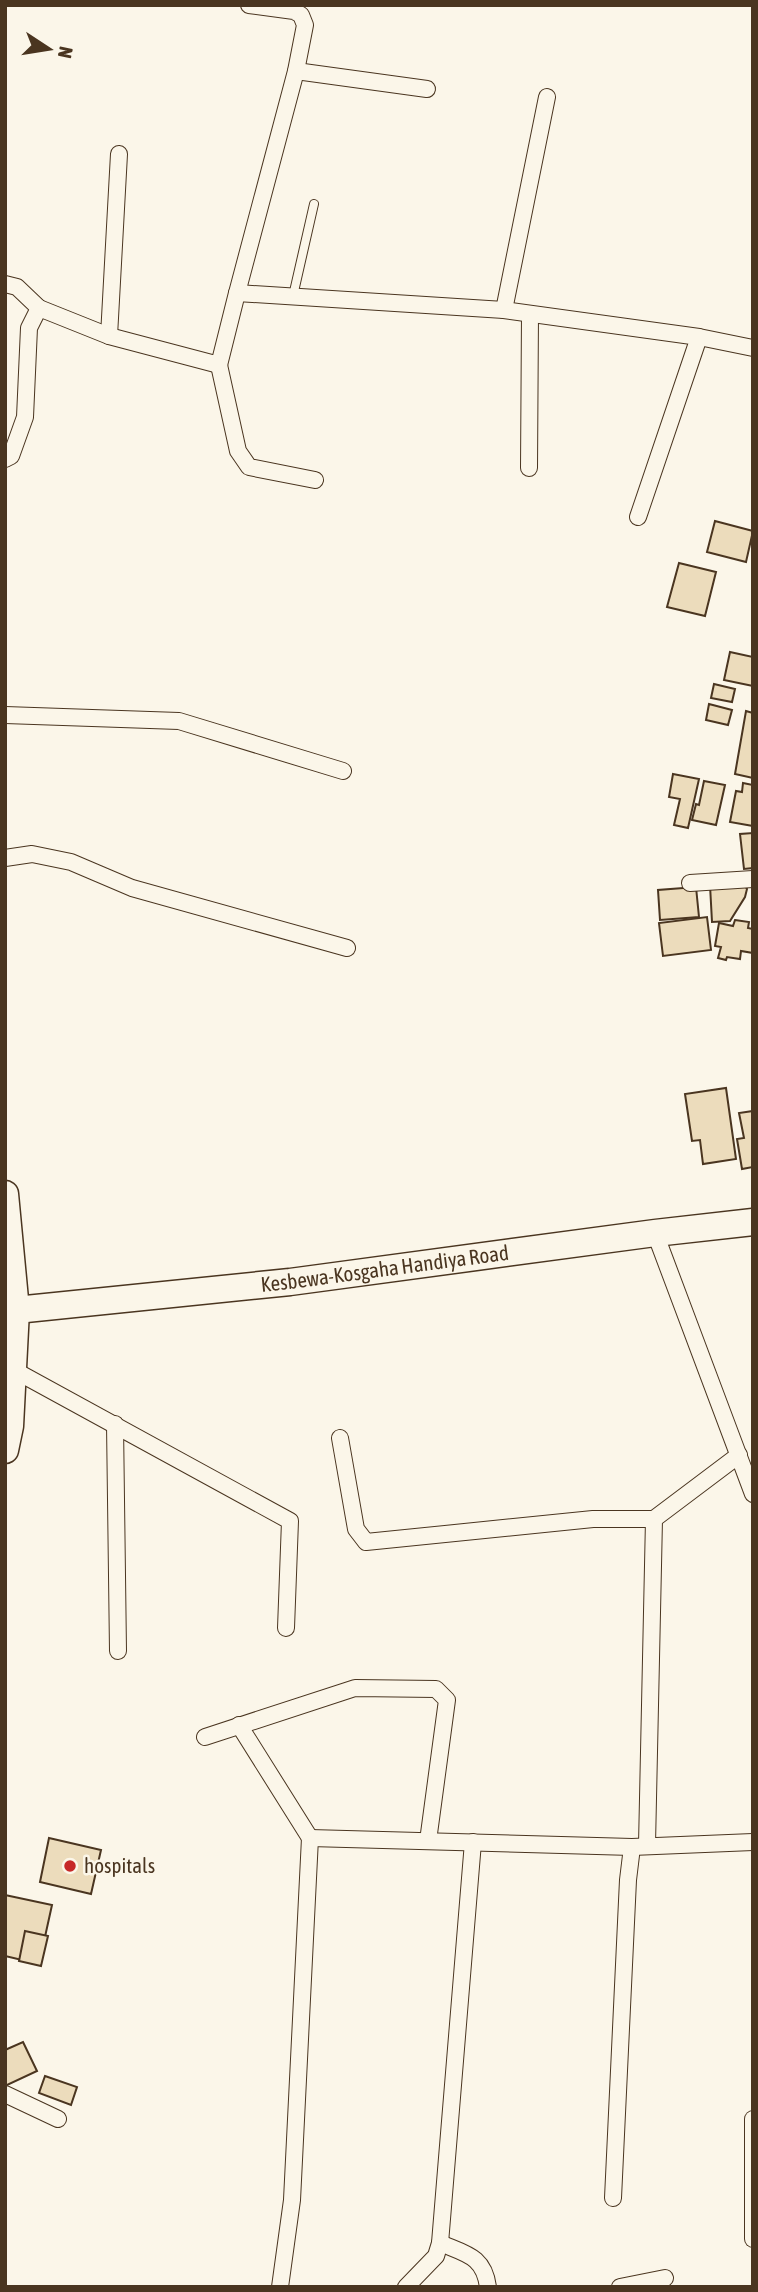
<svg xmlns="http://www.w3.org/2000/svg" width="758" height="2292" viewBox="0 0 758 2292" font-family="'Asap Condensed',sans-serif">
<rect width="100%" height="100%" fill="#fbf6e9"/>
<!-- building -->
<g fill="#ecdcbc" stroke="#4a3520" stroke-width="2">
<polygon points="715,521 753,531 746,562 707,552"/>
<polygon points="679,563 716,572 705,616 667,607"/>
<polygon points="730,652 753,657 753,686 724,680"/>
<polygon points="714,684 735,689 732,702 711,698"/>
<polygon points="709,704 732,710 728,725 706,720"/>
<polygon points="746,711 753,713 753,778 735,774"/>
<polygon points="673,774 699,779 688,828 674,825 680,799 669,797"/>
<polygon points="704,781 725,785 716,825 692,820 696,804 699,805"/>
<polygon points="743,783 753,785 753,826 730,822 736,791 742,792"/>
<polygon points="753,833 753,868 744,869 740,834"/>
<polygon points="743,883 747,889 745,897 730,921 712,922 710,885"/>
<polygon points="696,887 699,917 660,920 658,890"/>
<polygon points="707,917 711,950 663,956 659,923"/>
<polygon points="735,920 749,922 748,928 753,929 753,953 741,951 740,959 727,957 726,960 718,958 721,947 715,946 719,923 733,926"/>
<polygon points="726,1088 736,1159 703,1164 700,1140 692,1141 685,1094"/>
<polygon points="753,1111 753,1167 742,1169 737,1139 744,1138 739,1113"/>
<polygon points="49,1838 101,1850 91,1894 40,1882"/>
<polygon points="5,1895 52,1905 39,1964 5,1956"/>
<polygon points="25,1931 48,1936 41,1966 19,1961"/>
<polygon points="23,2042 37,2071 5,2086 5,2050"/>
<polygon points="45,2076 77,2087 71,2105 39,2093"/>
</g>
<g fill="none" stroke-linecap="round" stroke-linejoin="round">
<!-- lane casing -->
<g stroke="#4a3520" stroke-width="10">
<polyline id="lane" points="293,296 314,204"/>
</g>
<!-- street casing -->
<g stroke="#4a3520" stroke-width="18">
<g id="street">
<polyline points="296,71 427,89"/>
<polyline points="5,284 17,287 39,308"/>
<polyline points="237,293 296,71 305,25 301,15 294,11 249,5"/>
<polyline points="504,310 547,97"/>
<polyline points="109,336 119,154"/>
<polyline points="219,365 238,451 249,467 315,480"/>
<polyline points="5,459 11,456 25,417 29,328 39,308 109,336 219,365 237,293 504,310 699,337 753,348"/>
<polyline points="529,468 530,314"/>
<polyline points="638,517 699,337"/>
<polyline points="5,715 179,721 343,771"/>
<polyline points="5,858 32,854 71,862 132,888 347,948"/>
<polyline points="690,883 753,879"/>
<polyline points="655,1233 753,1494"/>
<polyline points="12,1369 290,1521 286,1628"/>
<polyline points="115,1424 118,1651"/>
<polyline points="340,1438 356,1529 366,1542 593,1519 654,1519"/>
<polyline points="239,1725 310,1838"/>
<polyline points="205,1737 355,1688 436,1689 447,1700 428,1841"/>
<polyline points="647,1845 654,1519 739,1455"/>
<polyline points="5,2094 58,2119"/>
<polyline points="753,2119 753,2239"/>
<polyline points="613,2198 628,1880 632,1847"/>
<path d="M440,2243c26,11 44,13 48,44"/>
<polyline points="280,2287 292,2200 310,1838 632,1847 753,1842"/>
<polyline points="406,2287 436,2256 440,2243 473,1842"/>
<polyline points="620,2287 665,2278"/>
</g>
</g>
<!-- primary casing -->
<g stroke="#4a3520" stroke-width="29">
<g id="primary">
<polyline points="5,1194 16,1310 10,1426 5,1450"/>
<path id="s1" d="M16,1310l274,-28 365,-49 98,-11"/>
</g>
</g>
<!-- lane -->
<use href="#lane" stroke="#fbf6e9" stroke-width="8"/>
<!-- street -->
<use href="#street" stroke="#fbf6e9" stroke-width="16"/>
<!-- primary -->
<use href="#primary" stroke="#fbf6e9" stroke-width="26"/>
</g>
<!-- markers -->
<circle fill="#c62828" stroke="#fbf6e9" stroke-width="2.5" cx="70" cy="1866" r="7"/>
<g text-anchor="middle" stroke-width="5" stroke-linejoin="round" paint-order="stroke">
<!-- street labels -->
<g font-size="21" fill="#4a3520" stroke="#fbf6e9">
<text dy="7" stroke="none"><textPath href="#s1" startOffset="371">Kesbewa-Kosgaha Handiya Road</textPath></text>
</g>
<!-- poi labels -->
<g font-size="21" fill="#4a3520" stroke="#fbf6e9" text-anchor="start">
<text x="84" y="1873">hospitals</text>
</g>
</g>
<!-- border -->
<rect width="758" height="2292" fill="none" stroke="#4a3520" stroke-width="14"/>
<!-- north arrow -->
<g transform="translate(49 49) rotate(102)" stroke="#fbf6e9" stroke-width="5" paint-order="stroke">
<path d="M0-5L12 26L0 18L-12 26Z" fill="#4a3520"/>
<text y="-10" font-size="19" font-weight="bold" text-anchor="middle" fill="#4a3520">N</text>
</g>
</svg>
